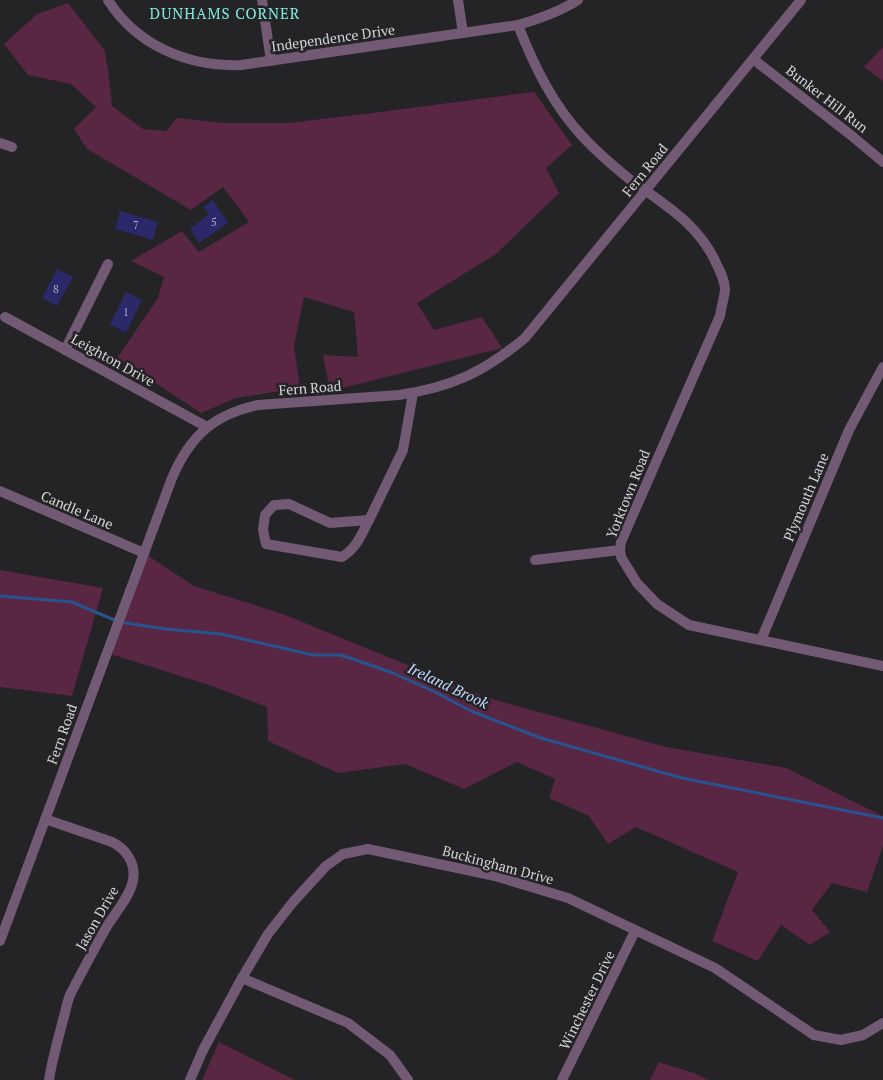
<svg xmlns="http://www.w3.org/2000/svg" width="883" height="1080" viewBox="0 0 883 1080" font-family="'PT Serif',serif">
<rect width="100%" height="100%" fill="#242325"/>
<!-- green -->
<g fill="#592643">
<polygon points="68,3 105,51 109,77 112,106 143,129 166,131 177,118 225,123 288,123 372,113 534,92 572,145 546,168 559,193 496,254 417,303 434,330 482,317 502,348 330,391 323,355 358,357 354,312 304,297 294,346 300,388 236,398 201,413 117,358 158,298 164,277 131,261 182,231 199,252 249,222 223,187 191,210 87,149 74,129 96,107 71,84 28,75 4,44 37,14"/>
<polygon points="883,47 883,81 864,67"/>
<polygon points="144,553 194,586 283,614 488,698 666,747 786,768 883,816 883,846 867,892 832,883 812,910 830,932 810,945 781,925 758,961 712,941 738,872 636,827 608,844 589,816 549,798 555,779 517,762 464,789 405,764 338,773 268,741 267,707 209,685 107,653"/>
<polygon points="0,570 103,588 72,696 0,687"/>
<polygon points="219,1042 295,1080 202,1080"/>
<polygon points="659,1062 694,1073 708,1080 650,1080"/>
</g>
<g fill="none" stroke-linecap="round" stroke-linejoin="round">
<!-- stream -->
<polyline stroke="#27538f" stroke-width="3" points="0,596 72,602 119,622 166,629 221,634 313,655 341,655 393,673 435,692 471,711 541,738 682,778 883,818"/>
</g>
<!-- building -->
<g fill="#2b296a">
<polygon points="213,200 228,223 199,243 190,229 209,214 203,207"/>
<polygon points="120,211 158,222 153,240 115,229"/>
<polygon points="57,269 73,277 57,306 42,298"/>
<polygon points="126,292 142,300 126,333 110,324"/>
</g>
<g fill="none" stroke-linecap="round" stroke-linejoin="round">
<!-- minor -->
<g stroke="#725a74" stroke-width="10">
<path d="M108,0c29,46 81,67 133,65l277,-40c21,-6 41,-13 60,-25"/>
<polyline points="262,0 271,61"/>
<polyline points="458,0 463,33"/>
<path d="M518,25c16,41 35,80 65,112 14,15 29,28 45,41 35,26 71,45 89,87 4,8 8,16 8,25 -1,9 -4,18 -5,26l-99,226 -1,8 1,7 16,26 20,21 32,21 194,41"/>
<polyline points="753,59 852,136 883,162"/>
<polyline points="0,143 12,147"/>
<polyline points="5,317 207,427"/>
<polyline points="65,350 108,264"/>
<polyline points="0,491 144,553"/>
<path d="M289,504l41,19 39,-3c-8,15 -12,28 -27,37l-76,-13 -3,-14 2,-15 9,-10z"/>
<polyline points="369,520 403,450 413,393"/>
<polyline points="535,560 620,550"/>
<polyline points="761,640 849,430 883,367"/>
<path d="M45,819l67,23c14,7 24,21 21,38 -2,14 -16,31 -24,43 -13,22 -25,45 -37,68 -5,8 -6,20 -9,29 -5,20 -11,40 -14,60"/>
<polyline points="242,978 348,1023 390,1055 408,1080"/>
<polyline points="190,1080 203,1050 242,978 268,934 293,902 326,866 343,854 368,849 495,876 568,898 715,968 814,1035 841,1040 863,1035 883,1023"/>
<polyline points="562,1080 635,931"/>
</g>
<!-- tertiary -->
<path stroke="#725a74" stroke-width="10" d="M0,941l172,-463c18,-42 41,-63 86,-73l141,-10c53,-8 85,-23 126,-57l276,-338"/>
</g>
<g text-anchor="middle" stroke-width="5" stroke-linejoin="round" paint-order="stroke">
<!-- number labels -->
<g font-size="11" fill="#aaa8ba">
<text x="214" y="226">5</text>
<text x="136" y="229">7</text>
<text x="56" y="293">8</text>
<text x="126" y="316">1</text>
</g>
<!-- street labels -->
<g font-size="14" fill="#d4d3d5" stroke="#242325">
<text transform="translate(333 38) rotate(-8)" y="5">Independence Drive</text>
<text transform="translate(827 99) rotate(38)" y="5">Bunker Hill Run</text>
<text transform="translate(645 170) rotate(-51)" y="5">Fern Road</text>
<text transform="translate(113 360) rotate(29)" y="5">Leighton Drive</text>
<text transform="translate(310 388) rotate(-4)" y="5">Fern Road</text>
<text transform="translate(628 494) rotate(-68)" y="5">Yorktown Road</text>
<text transform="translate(806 497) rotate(-67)" y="5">Plymouth Lane</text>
<text transform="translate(77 510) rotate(23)" y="5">Candle Lane</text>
<text transform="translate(62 734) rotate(-70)" y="5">Fern Road</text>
<text transform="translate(498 865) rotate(15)" y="5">Buckingham Drive</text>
<text transform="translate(97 918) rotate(-60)" y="5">Jason Drive</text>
<text transform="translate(587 1000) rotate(-64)" y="5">Winchester Drive</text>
</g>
<!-- neighbourhood labels -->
<g font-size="15" letter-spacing="1" fill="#80ebe2" stroke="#242325">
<text x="225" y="19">DUNHAMS CORNER</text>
</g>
<!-- water labels -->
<g font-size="15" font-style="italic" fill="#c2dbfe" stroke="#242325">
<text transform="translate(448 686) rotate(25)" y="5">Ireland Brook</text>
</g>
</g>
</svg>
